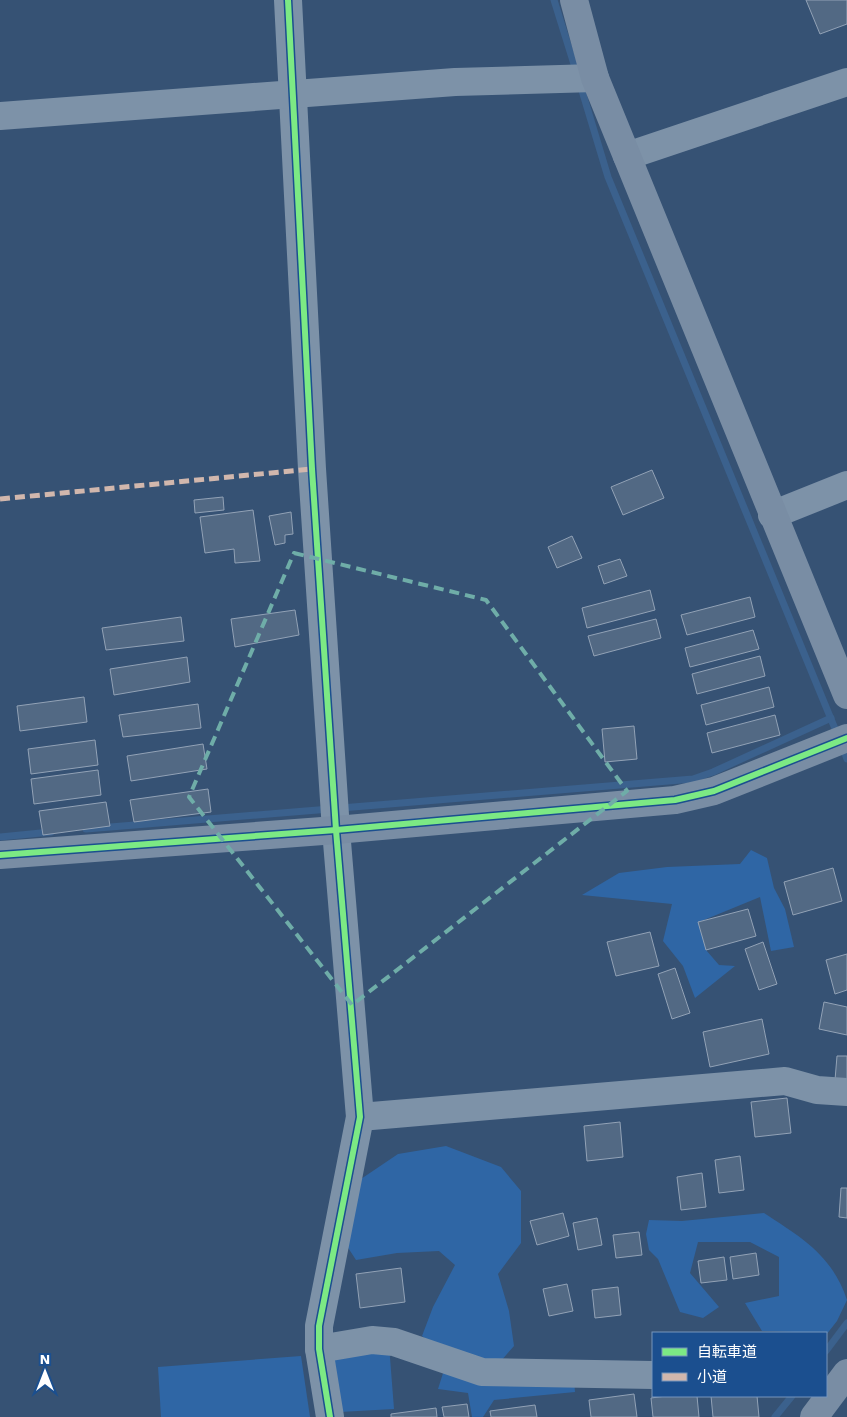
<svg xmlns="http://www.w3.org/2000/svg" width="847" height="1417" viewBox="0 0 847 1417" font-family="'Work Sans','Noto Sans JP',sans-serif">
<rect width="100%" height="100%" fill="#365274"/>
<!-- green -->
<g fill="#2f66a5">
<polygon points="751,850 767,858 774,888 785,909 794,947 771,951 760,897 699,922 706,950 719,965 735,966 695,998 683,966 663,941 672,904 582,895 619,873 667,867 740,864"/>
<polygon points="446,1146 501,1167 521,1191 521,1243 498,1274 509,1311 514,1346 500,1362 458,1364 422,1336 433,1307 455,1265 439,1251 397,1253 356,1260 345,1243 358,1181 398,1154"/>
<path d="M764,1213c38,25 68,42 83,87l-10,21 -11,14v-2l-64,-2 -17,-28 34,-7v-39l-29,-15h-52l-8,31 29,34 -16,11 -23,-6 -22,-53 -9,-9 -3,-16 3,-14 33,1z"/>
<polygon points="389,1345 394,1409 340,1412 334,1355"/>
<polygon points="301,1356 310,1417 161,1417 158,1367"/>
<polygon points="444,1370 574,1380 575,1392 494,1400 483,1417 472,1417 468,1393 438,1389"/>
</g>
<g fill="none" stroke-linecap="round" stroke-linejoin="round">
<!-- stream -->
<g stroke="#3b618d" stroke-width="7">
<polyline points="554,0 577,74"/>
<polyline points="580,84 608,177 838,736"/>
<polyline points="842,746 847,759"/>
<polyline points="341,808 693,779 713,772 831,718"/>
<polyline points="86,829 330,809"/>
<polyline points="0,837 51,832"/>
<polyline points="826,1351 847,1323"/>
<polyline points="775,1417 792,1396"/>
</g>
</g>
<!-- building -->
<g fill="#526984" stroke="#92a2b6">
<polygon points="806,0 847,0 847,24 820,34"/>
<polygon points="652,470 664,498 623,515 611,487"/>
<polygon points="223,497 224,510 195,513 194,500"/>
<polygon points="253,510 260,561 235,563 234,549 205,553 200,517"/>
<polygon points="291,512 293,534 285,535 285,543 275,545 269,516"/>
<polygon points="572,536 582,558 557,568 548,547"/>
<polygon points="620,559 627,576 604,584 598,566"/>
<polygon points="650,590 655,610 587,628 582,608"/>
<polygon points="750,597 755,617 687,635 681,615"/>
<polygon points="295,610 299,635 235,647 231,619"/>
<polygon points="181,617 184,641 106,650 102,628"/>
<polygon points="656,619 661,638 594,656 588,636"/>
<polygon points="753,630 759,649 690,667 685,648"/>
<polygon points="760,656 765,676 697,694 692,674"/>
<polygon points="187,657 190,682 114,695 110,669"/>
<polygon points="769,687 774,707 706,725 701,705"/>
<polygon points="84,697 87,722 20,731 17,706"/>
<polygon points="198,704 201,728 123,737 119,715"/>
<polygon points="775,715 780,735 712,753 707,733"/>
<polygon points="634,726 637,759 605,762 602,729"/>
<polygon points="95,740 98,765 31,774 28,749"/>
<polygon points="203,744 207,769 131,781 127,756"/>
<polygon points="98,770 101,795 34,804 31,779"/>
<polygon points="208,789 211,812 134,822 130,800"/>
<polygon points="106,802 110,826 43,835 39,811"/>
<polygon points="833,868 842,901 793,915 784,882"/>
<polygon points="748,909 756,936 706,950 698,922"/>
<polygon points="650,932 659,966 616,976 607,942"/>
<polygon points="763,942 777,984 759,990 745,949"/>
<polygon points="847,954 847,990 835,994 826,960"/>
<polygon points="675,968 690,1013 672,1019 658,974"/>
<polygon points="824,1002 847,1007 847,1035 819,1029"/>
<polygon points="762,1019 769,1054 710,1067 703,1032"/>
<polygon points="837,1056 847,1056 847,1081 835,1080"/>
<polygon points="787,1098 791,1133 755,1137 751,1102"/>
<polygon points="620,1122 623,1157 587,1161 584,1126"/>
<polygon points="740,1156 744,1190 719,1193 715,1160"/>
<polygon points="702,1173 706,1207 681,1210 677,1177"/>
<polygon points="841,1188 847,1188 847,1218 839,1217"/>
<polygon points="563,1213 569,1236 537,1245 530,1221"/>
<polygon points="597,1218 602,1245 578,1250 573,1223"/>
<polygon points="639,1232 642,1255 616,1258 613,1235"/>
<polygon points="756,1253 759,1275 733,1279 730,1257"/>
<polygon points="724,1257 727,1280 701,1283 698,1261"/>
<polygon points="401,1268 405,1302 360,1308 356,1274"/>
<polygon points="567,1284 573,1311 549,1316 543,1289"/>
<polygon points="618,1287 621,1315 595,1318 592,1290"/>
<polygon points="634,1394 637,1417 591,1417 589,1400"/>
<polygon points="666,1396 697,1396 699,1417 653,1417 651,1398"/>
<polygon points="711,1396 757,1396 759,1417 713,1417"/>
<polygon points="467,1404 469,1417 444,1417 442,1407"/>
<polygon points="535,1405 537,1417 491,1417 490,1411"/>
<polygon points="436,1408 437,1417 391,1417 391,1414"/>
</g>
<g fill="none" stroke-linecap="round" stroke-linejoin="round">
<!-- street -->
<g stroke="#7d92a8" stroke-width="28">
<polyline points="288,0 312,469 336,830 360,1117 319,1326 319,1349 330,1417"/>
<polyline points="0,116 455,82 595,78"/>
<polyline points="627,156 847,82"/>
<polyline points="772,515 847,485"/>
<polyline points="360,1117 785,1081 817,1090 847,1092"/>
<polyline points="319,1349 372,1340 394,1342 482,1372 653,1375"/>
</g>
<!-- secondary -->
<g stroke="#798da4" stroke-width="28">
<polyline points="574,0 595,78 847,695"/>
<polyline points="0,855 336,830 675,800 714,791 847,738"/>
<polyline points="814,1417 847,1373"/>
</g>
<!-- quiet -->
<polyline stroke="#d1b7ad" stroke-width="5" stroke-dasharray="10 5" stroke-linecap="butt" points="0,499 312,469"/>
<!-- cycleway casing -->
<g stroke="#1b4f8f" stroke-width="9">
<g id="cycleway">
<polyline points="288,0 312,469 336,830 360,1117 319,1326 319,1349 330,1417"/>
<polyline points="0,855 336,830 675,800 714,791 847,738"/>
</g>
</g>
<!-- cycleway -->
<use href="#cycleway" stroke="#7ce984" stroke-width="6"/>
</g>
<!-- marked area -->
<path fill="none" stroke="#6fada8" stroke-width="4" stroke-dasharray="10 6" stroke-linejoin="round" d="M294,553l192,47 141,191 -275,214 -163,-208z"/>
<!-- legend -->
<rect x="652" y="1332" width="175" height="65" fill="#1b4f8f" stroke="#7695bc"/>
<rect x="662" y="1348" width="25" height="8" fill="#7ce984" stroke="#7695bc"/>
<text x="697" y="1357" font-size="15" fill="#ffffff">自転車道</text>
<rect x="662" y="1373" width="25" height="8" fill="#d1b7ad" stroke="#7695bc"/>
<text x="697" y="1382" font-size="15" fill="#ffffff">小道</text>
<!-- north arrow -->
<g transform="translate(45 1372)" stroke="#1b4f8f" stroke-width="4" paint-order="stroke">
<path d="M0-4L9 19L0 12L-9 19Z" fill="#ffffff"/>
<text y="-8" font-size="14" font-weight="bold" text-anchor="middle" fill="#ffffff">N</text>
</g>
</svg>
